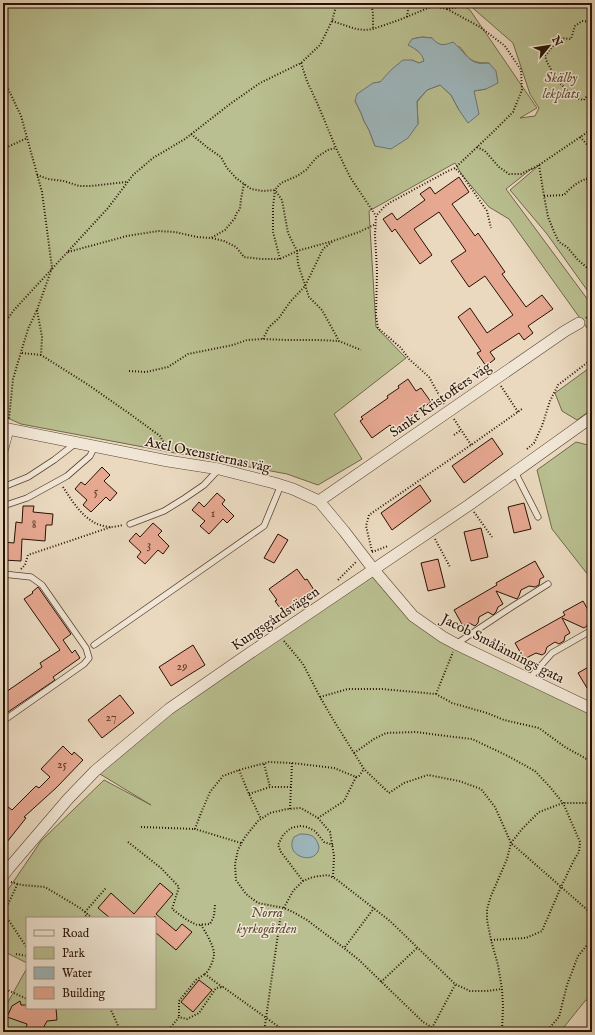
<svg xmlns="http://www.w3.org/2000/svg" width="595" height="1035" viewBox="0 0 595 1035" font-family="'IM FELL English',serif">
<rect width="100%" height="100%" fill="#ead9bf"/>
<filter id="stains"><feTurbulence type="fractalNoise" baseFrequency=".005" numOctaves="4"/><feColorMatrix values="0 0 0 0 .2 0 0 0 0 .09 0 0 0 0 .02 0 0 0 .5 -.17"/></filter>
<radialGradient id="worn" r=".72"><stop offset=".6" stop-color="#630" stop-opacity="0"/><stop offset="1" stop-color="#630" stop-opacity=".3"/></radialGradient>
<!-- green -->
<g fill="#b9bf90" stroke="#70684a" fill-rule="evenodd">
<path d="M3,3h456l11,7 67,98 -17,10 15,-2 4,-8 -9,-14 -17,-51 -46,-40h125v332l-83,-116 -20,-12 -27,-32 -7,-12 -86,48 7,116 30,31 -72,56 28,45 -44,26 -31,-11 -266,-50 -18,-8zM422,37l10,1 4,5 9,3 15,1c10,13 11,16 29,16l-3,26 -12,2 -15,19 -8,-15 -11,-10 -13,5 -10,12 1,22 -43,22 -6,-16 -5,-9 -3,-8 -6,-12 18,-18 7,-1 32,-22 7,3 5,-2 -1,-6 -9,-7 -2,-9zM537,167l-27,23 37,44 45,63 -4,3 -82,-111 24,-19z"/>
<polygon points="592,366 592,409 577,420 562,411 555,393"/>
<polygon points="576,442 592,446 592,580 552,529 537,470"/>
<polygon points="374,570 413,616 592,709 592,996 585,1001 560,1032 3,1032 3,1011 27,968 27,1008 155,1008 155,918 27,918 27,963 3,951 3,897 41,841 104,780 151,805 95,771 169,709"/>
</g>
<!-- water -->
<g fill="#9db7bd" stroke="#6e7573">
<path d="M422,37l10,1c7,8 11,8 21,4 8,6 16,20 25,21 3,1 7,0 11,0l7,8 2,12 -12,6 -12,2 5,23 -11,9 -9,-13 -8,-15 -11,-10 -13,5 -10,11 1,23 -10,14 -17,11 -16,-3 -6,-16 -5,-9 -3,-8 -6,-12 2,-7 16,-11 7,-1 12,-13 11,-9h9l7,3 5,-2c-2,-8 -8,-12 -16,-16l4,-6z"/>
<path d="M300,834c12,0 16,2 19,13 0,2 -1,5 -2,6 -7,10 -27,3 -25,-10 0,-2 1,-4 2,-6z"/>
</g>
<!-- building -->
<g fill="#e7a892" stroke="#281103">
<polygon points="459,177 469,192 452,204 475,236 478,233 505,272 502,274 526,307 542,295 553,309 528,326 533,333 524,340 519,333 490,352 495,359 486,366 477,353 481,351 458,317 470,308 487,333 513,315 485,276 469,287 451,261 466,251 439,212 414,229 432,255 420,264 395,229 392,232 383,219 392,213 397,220 425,200 420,194 430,187 435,194"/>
<polygon points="408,379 416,391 421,388 431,402 411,416 413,418 394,430 390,425 372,438 360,421 363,419 361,417 388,398 387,396 399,388 398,386"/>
<polygon points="492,438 503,454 464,483 452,466"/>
<polygon points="102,467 110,475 104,481 117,493 110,501 106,497 91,512 83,505 87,500 75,489 81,482 85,485"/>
<polygon points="420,485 431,501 392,530 381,513"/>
<polygon points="217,493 225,500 222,504 234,516 227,523 223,519 209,534 200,526 205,521 192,510 199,502 204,507"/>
<polygon points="524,503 531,529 514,533 508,507"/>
<polygon points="23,506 34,506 33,512 53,514 52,525 46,525 45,541 22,539 21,561 3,560 3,542 14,543 16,522 22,523"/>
<polygon points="153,523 162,531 158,535 169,546 163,554 158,550 145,564 137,557 141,552 129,541 136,533 140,537"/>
<polygon points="481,528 488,557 471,561 464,532"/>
<polygon points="278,534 288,540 274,563 264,558"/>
<polygon points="438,559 445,587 428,591 421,563"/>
<polygon points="535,561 544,577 540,579 539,585 535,587 529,586 521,590 519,596 517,599 496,591 503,604 498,607 496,612 493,615 488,612 479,617 478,623 475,626 469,623 463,626 454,610 497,585 496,583"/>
<polygon points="297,569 305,580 307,579 314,590 283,612 275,601 277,600 269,589"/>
<polygon points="38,587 71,634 63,640 72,653 75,650 80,658 53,677 55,680 5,714 3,711 3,694 42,667 40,663 60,650 24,599 33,593 32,592"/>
<polygon points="583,601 592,617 588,620 587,626 584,628 562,618 570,633 565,636 564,641 559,644 555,642 547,647 545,653 542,655 536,653 524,659 515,643 565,615 563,612"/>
<polygon points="193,645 205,665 171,686 159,667"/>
<polygon points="592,665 592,685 587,688 578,673"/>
<polygon points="120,695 134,713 102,738 88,720"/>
<polygon points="63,746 72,755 74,752 83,760 56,788 24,817 26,818 3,847 3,803 12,810 36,786 39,788 50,777 41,769"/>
<polygon points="160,883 173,894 156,914 176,931 182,924 192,932 176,950 155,932 155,916 153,918 110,918 98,908 111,893 134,914"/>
<polygon points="199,980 212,990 193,1012 181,1002"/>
<polygon points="20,1001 21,1005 27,1005 27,1008 56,1008 57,1020 47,1021 41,1032 25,1032 27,1024 7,1017 12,1006"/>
</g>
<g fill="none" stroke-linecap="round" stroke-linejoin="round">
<!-- lane casing -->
<g stroke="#584332" stroke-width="7">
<g id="lane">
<polyline points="515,472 538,517"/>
<polyline points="3,487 28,477 54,460 76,443"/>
<polyline points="3,506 27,498 67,476 90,456 95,446"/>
<polyline points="130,524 164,511 185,498 204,485 218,470"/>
<polyline points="3,574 31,577 42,585 86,648 89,658 84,664 3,721"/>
<polyline points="456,644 510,608 548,584"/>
<polyline points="94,645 264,526 281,485"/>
<polyline points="529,679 552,653 592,630"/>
</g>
</g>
<!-- street casing -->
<g stroke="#584332" stroke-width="12">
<g id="street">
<polyline points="3,427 8,429 168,461 219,469 274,483 293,489 319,501 344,531 374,570 413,616 443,637 456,644 592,709"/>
<polyline points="3,448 8,429"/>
<polyline points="319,501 565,331 579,323"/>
<polyline points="3,876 9,868 68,799 95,771 169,709 247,655 469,505 592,417"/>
</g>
</g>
<!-- path -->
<g stroke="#281103" stroke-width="2" stroke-dasharray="1 2" stroke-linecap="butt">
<polyline points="371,3 373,13 373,29"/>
<polyline points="447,9 480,27 505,46 521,70 522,90 513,112 493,132 455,168"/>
<polyline points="407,17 409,3"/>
<polyline points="332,21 356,29 365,30 373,29 399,20 433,6 447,9 464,6 469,3"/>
<polyline points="592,22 582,21 575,26 571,39 559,38 545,56 547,62 557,80 574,98 584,100 592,89"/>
<polyline points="301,63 307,81 318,105 336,148 350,177 376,216"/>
<polyline points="3,78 21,116 42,192 52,268 37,310 28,329 13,379 9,419"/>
<polyline points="191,134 208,148 221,157 227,168 236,178 251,189 263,191 275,190 281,183 297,176 306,170 317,157 328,150 336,148"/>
<polyline points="580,137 592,150"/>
<polyline points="477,147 485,151 499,167 509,174 521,174 539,165 592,129"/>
<polyline points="3,149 27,138"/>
<polyline points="539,165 544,196 548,217 555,234 559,242 567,247 578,260 592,272"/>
<polyline points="37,175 48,179 64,181 79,186 91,186 126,182"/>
<polyline points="587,179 589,195 592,201"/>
<path d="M544,196l20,-1c8,-9 16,-15 28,-18"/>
<polyline points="212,238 224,241 236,247 244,257 261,259 280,259 297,251 333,241 359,232 376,224"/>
<polyline points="68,252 127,236 158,231 175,232 197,237 211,238 225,230 235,218 236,214 240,209 241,199 244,184"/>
<polyline points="280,259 273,232 273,207 275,190 282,200 288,233 297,251 298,264 309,297 322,310 339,341 361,350"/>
<polyline points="592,269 592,310"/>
<polyline points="37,310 42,337 41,355 87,384 130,414 160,436 166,447 167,452"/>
<polyline points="586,318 592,314"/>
<polyline points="3,325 14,310 108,208 133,175 153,158 185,139 230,104 260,83 301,63 320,45 332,21 337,3"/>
<polyline points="263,339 269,327 279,318 290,302 305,286 323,249 332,242"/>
<polyline points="22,353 41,355"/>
<polyline points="129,371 146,372 168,367 188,354 233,345 247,340 263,339 286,340 318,340 339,341"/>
<polyline points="501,386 518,412"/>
<polyline points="444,404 429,377 409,359 401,348 378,328 376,315 377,271 375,235 376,216 385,206 391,202 448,171 455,168 462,175 487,211 491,228"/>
<polyline points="454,419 471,445"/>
<polyline points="454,435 461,430"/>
<polyline points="527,449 534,443 542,426 550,401 558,385 592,359"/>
<path d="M63,487c12,18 23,38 47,40 4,0 9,-1 13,-2"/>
<polyline points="474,512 492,537"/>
<polyline points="435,539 450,567"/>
<polyline points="372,551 366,526 369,515 471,445 522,409"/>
<polyline points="372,552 388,546"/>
<polyline points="21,569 25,565 28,555 111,527"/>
<polyline points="338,580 356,562"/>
<polyline points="284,641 303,664 320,697 334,721 364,769 389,793 404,783 428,775 459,781 481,789 495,807 511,843 592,914"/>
<polyline points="436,694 453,652"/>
<polyline points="320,697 348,689 382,689 436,694 452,703 487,713 504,720 539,728 565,747 592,762"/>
<polyline points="354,753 374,739 386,733 416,732 446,736 472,739 506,755 535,771 550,787 563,803 580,842 579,852 574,860 561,887 542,931 526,938 491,940"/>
<polyline points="264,764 270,787"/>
<polyline points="239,770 249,794 261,819"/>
<polyline points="356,777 359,776 364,769"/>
<polyline points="249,794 270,787 291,787"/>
<polyline points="290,809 292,763"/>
<polyline points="141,827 195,829"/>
<polyline points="128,842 161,868 179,887 172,909 187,920 197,925 210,924 214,916 215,905"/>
<polyline points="241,843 195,829 201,813 210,792 223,776 239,770 269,762 292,763 334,768 356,777 344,801 318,818"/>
<polyline points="333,877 334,856 330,832 318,818 301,808 287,809 270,813 258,821 245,837 238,850 235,864 236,880 246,894 258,903 284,908 293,912 307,920 344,948 359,960 423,1022 440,1032"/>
<polyline points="303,881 281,852 278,845 283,835 291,828 300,826 307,827 315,831 324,842 333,845"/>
<polyline points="11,882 22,885 45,887 80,908 92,918"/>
<polyline points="85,912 106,888"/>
<polyline points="4,913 27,948"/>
<polyline points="3,915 18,883"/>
<polyline points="83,918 88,914"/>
<path d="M201,925c4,6 13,21 13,29 0,6 -5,17 -9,20l17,13"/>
<polyline points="345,947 374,908"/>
<polyline points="16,954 27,956"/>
<polyline points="381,982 417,948"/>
<polyline points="3,988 27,999"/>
<polyline points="110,1008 121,1032"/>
<polyline points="179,1016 179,1001 196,980 205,974"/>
<polyline points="432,1028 455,985"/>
<polyline points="167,1032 179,1017 187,1019 199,1013 216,988 223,987 286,1032"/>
<polyline points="264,1032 281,913 293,891 303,881 313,877 328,875 336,879 390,921 455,984 470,991 487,991 502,989"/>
<polyline points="502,1032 503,1006 502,989 498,965 491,940 487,920 487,909 491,896 507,859 511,843 522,829 539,812 563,803 592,803"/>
<polyline points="546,1032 559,1017 567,985 578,956 588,944 592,941"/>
</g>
<!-- lane -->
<use href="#lane" stroke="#f1e6d5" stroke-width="5.5"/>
<!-- street -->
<use href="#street" stroke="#f1e6d5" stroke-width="11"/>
</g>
<g text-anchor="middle" stroke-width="3" stroke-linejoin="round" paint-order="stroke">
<!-- number labels -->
<g font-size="12" fill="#583727">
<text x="96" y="495">5</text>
<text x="213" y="517">1</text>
<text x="34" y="528">8</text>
<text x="149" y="548">3</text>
<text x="182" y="670">29</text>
<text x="111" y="721">27</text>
<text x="62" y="768">25</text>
</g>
<!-- park labels -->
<g font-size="14" font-style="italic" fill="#5b4e34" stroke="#f1e6d5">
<text x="561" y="82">Skälby<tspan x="561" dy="16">lekplats</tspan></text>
<text x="267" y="917">Norra<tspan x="267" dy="16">kyrkogården</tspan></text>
</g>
<!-- street labels -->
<g font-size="14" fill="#281103" stroke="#f1e6d5">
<text transform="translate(440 399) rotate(-35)" y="5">Sankt Kristoffers väg</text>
<text transform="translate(208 454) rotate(12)" y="5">Axel Oxenstiernas väg</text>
<text transform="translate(275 618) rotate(-34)" y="5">Kungsgårdsvägen</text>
<text transform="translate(503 648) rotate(27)" y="5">Jacob Smålännings gata</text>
</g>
</g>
<!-- margin -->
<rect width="595" height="1035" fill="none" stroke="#ead9bf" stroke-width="16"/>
<rect x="4" y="4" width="587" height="1027" fill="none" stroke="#281103" stroke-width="2"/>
<rect x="8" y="8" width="579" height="1019" fill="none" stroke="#281103"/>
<!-- legend -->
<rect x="26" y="917" width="130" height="92" fill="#f1e6d5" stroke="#a19181"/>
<rect x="34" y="930" width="20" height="6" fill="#f1e6d5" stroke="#a19181"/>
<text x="62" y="937" font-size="12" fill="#281103">Road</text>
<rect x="34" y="947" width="20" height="12" fill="#b9bf90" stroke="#a19181"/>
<text x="62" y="957" font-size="12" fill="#281103">Park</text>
<rect x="34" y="967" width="20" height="12" fill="#9db7bd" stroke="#a19181"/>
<text x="62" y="977" font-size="12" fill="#281103">Water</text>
<rect x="34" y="987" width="20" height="12" fill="#e7a892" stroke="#a19181"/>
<text x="62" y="997" font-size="12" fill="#281103">Building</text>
<!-- north arrow -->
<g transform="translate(549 46) rotate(60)" stroke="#f1e6d5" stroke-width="3" paint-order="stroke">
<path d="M0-3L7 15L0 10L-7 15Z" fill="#281103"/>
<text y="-6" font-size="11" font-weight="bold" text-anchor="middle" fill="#281103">N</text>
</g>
<rect width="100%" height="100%" filter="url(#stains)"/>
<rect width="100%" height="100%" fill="url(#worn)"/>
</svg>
